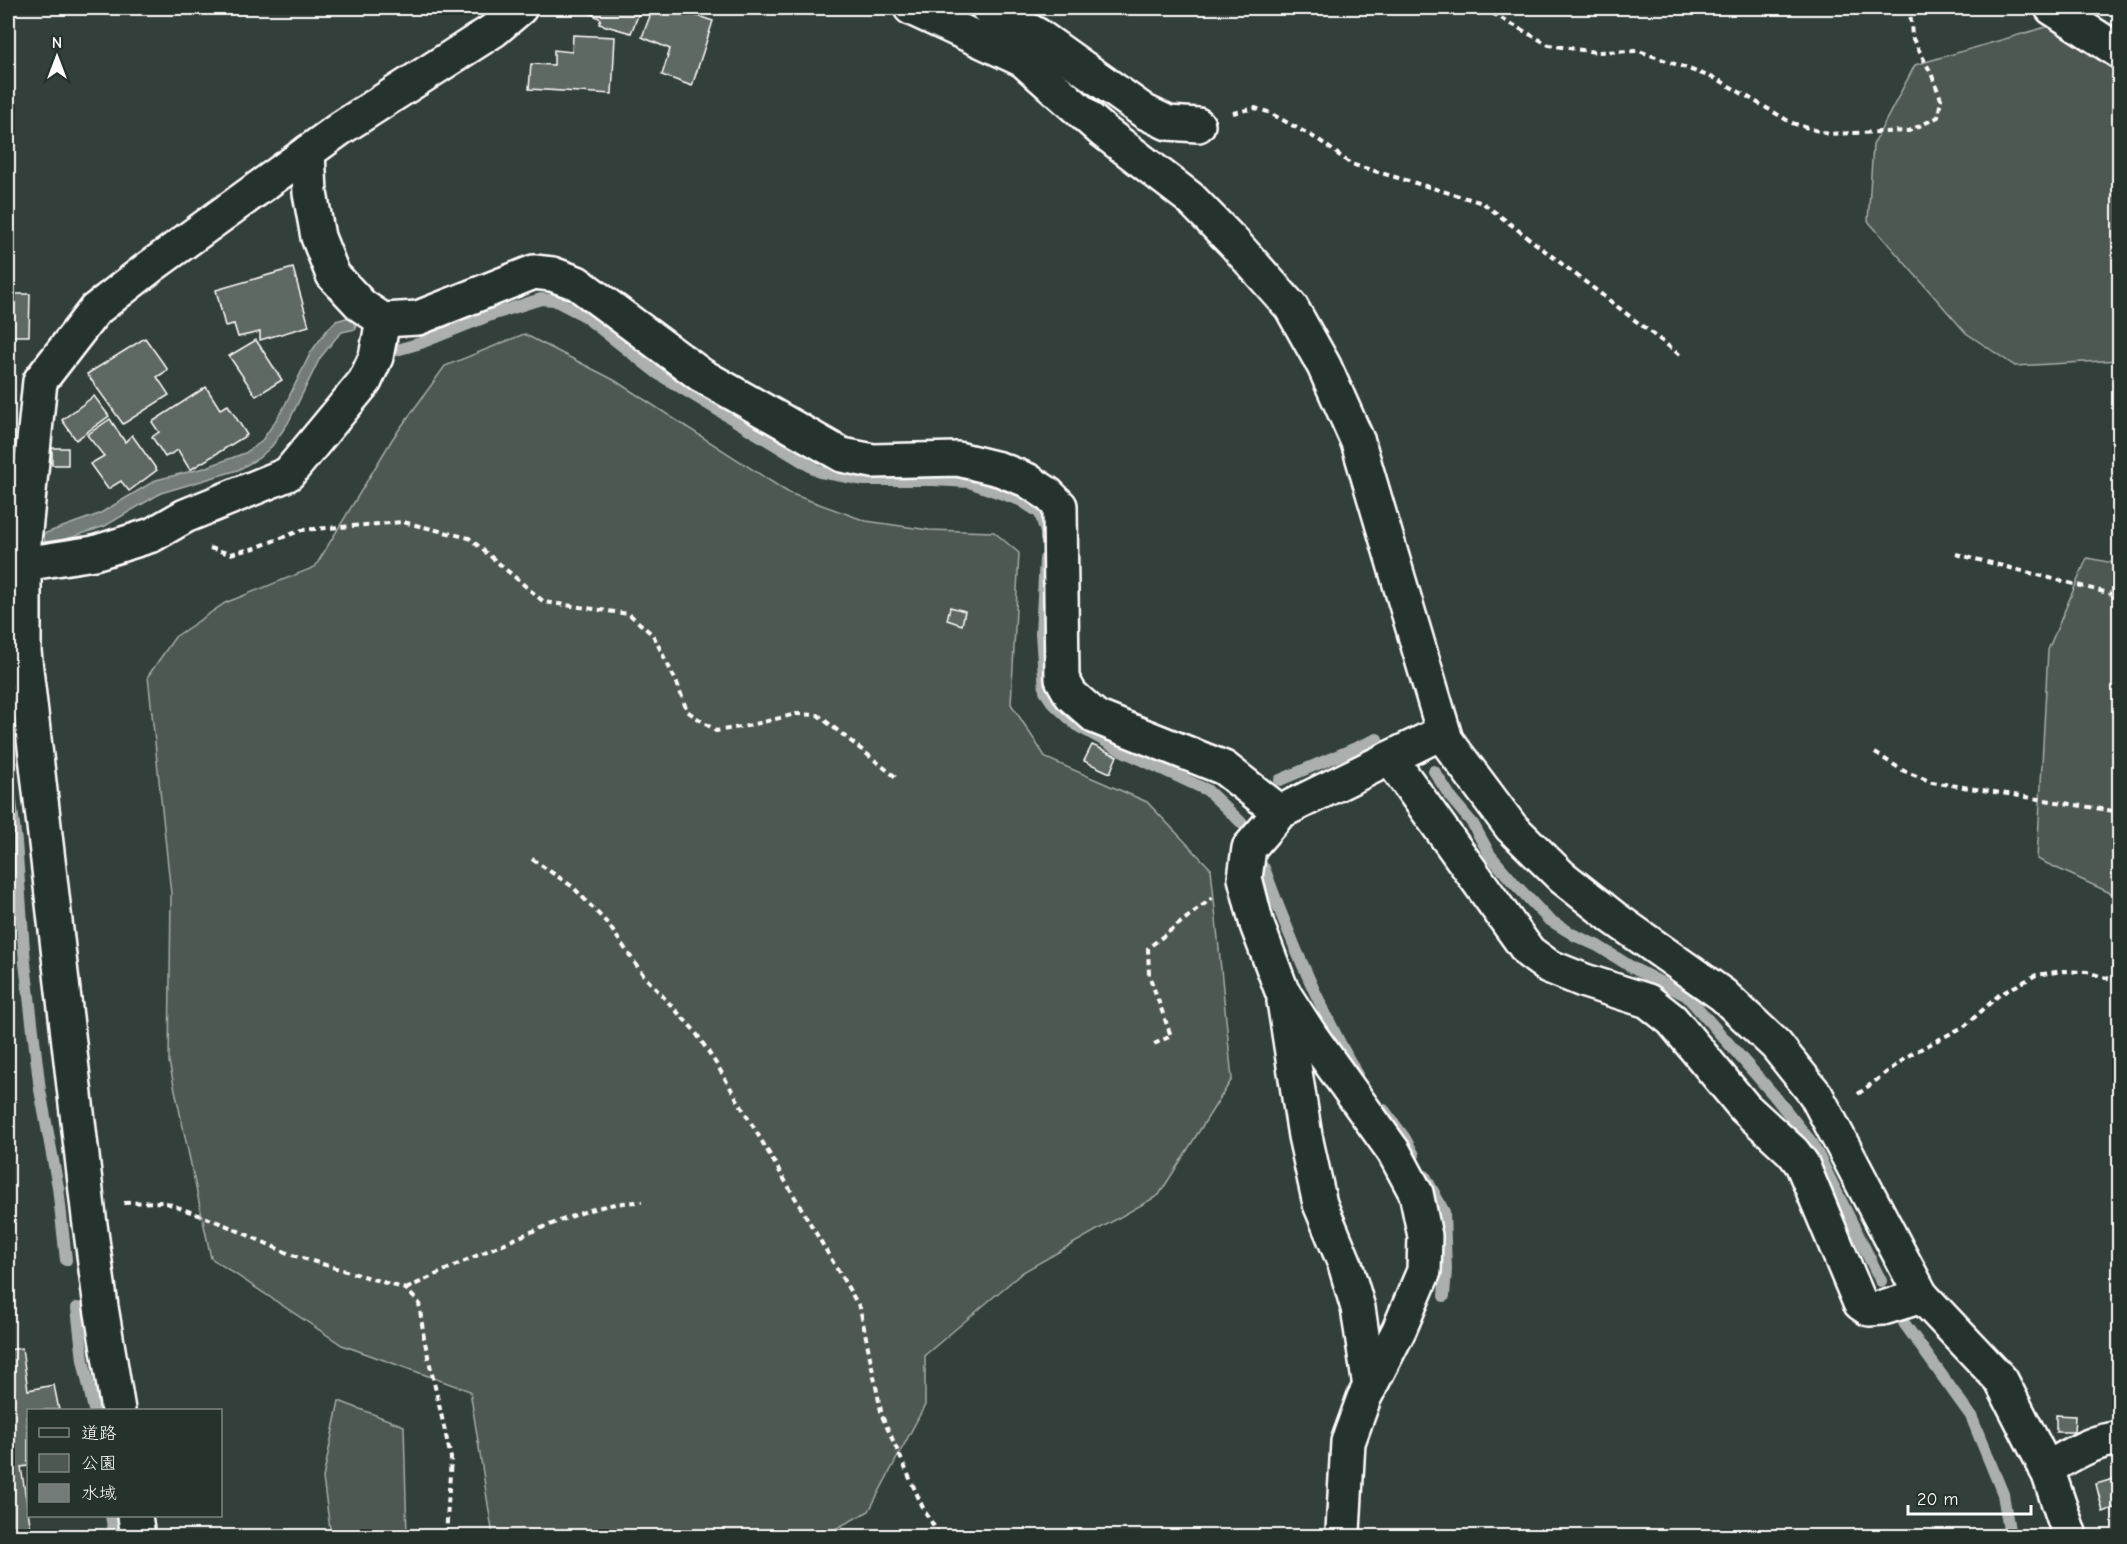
<svg xmlns="http://www.w3.org/2000/svg" width="2127" height="1544" viewBox="0 0 2127 1544" font-family="'Comic Neue','Klee One',sans-serif">
<rect width="100%" height="100%" fill="#333f3a"/>
<filter id="ink" filterUnits="userSpaceOnUse"><feTurbulence type="fractalNoise" baseFrequency=".0167" numOctaves="2"/><feDisplacementMap in="SourceGraphic" scale="12" xChannelSelector="R" yChannelSelector="G"/><feConvolveMatrix kernelMatrix="1 2 1 2 8 2 1 2 1" color-interpolation-filters="sRGB"/></filter>
<g filter="url(#ink)">
<!-- green -->
<g fill="#4d5853" stroke="#a6aca9" stroke-width="1.5">
<polygon points="2070,20 2119,25 2119,360 2015,366 1966,333 1868,221 1873,145 1915,65"/>
<polygon points="524,334 614,380 789,493 866,521 929,530 994,532 1019,553 1011,704 1046,758 1147,802 1211,869 1232,1079 1159,1195 1023,1272 925,1355 925,1405 869,1511 822,1536 493,1536 470,1391 342,1345 211,1258 169,1062 171,894 148,676 175,637 225,603 315,567 393,438 445,366"/>
<polygon points="2087,558 2119,564 2119,897 2037,859 2048,650"/>
<polygon points="339,1401 404,1426 407,1536 331,1536 323,1478"/>
</g>
<!-- water -->
<polygon fill="#737b78" stroke="#abb0ae" stroke-width="1.5" points="353,316 356,329 342,332 336,338 320,358 288,423 272,446 259,458 238,470 161,493 105,526 46,546 43,534 99,514 156,480 204,468 245,453 261,442 274,423 283,409 311,352 327,330 336,321"/>
<g fill="none" stroke-linecap="round" stroke-linejoin="round">
<!-- stream -->
<g stroke="#abb0ae" stroke-width="12">
<polyline points="393,351 421,343 491,315 541,299 554,300 583,315 657,373 820,472 864,480 933,480 969,482 1020,500 1040,513 1046,533 1046,539"/>
<polyline points="1045,559 1041,633 1045,691 1052,702 1076,725 1121,750 1207,790 1245,826"/>
<polyline points="1434,771 1452,799 1473,824 1490,855 1513,882 1548,919 1574,935 1598,946 1633,968 1687,996 1772,1093 1812,1143 1881,1281"/>
<polyline points="8,776 16,842 25,963 40,1090 58,1187 66,1260"/>
<polyline points="1280,780 1377,739"/>
<path d="M1264,868c26,72 56,140 93,207"/>
<polyline points="1384,1110 1404,1137 1414,1155"/>
<polyline points="1425,1176 1444,1212 1446,1270 1444,1296"/>
<polyline points="77,1308 83,1360 94,1410"/>
<polyline points="1904,1323 1971,1416 2003,1494 2010,1536"/>
<polyline points="111,1516 115,1536"/>
</g>
</g>
<!-- building -->
<g fill="#5f6964" stroke="#fff" stroke-width="1.5">
<polygon points="589,8 641,8 631,33 599,24 601,19 588,12"/>
<polygon points="653,8 674,8 713,21 692,86 662,75 670,49 642,37"/>
<polygon points="573,35 615,37 612,94 529,89 531,64 554,65 554,50 572,52"/>
<polygon points="293,268 309,326 260,340 260,332 238,337 234,324 225,326 216,290"/>
<polygon points="8,294 30,294 29,336 8,336"/>
<polygon points="145,338 168,370 157,377 169,395 123,424 87,374"/>
<polygon points="256,340 282,380 256,396 229,356"/>
<polygon points="206,387 220,409 228,405 247,435 190,470 178,450 165,457 152,437 159,432 152,422"/>
<polygon points="94,396 109,416 76,440 62,420"/>
<polygon points="110,419 125,442 132,435 157,470 129,491 121,481 108,489 90,464 104,456 87,435"/>
<rect x="52" y="448" width="16" height="17"/>
<polygon points="950,607 965,611 962,625 947,620"/>
<polygon points="1092,745 1117,756 1110,773 1084,761"/>
<polygon points="22,1348 28,1390 54,1385 59,1410 28,1410 28,1416 26,1417 28,1434 28,1466 21,1467 32,1536 8,1536 8,1350"/>
<polygon points="2056,1415 2075,1416 2074,1432 2056,1432"/>
<polygon points="2120,1477 2120,1506 2103,1512 2096,1484"/>
</g>
<g fill="none" stroke-linecap="round" stroke-linejoin="round">
<!-- minor casing -->
<g stroke="#fff" stroke-width="38">
<g id="minor">
<polyline points="911,8 1023,60 1103,131 1190,198 1235,244 1291,307 1324,366 1358,442 1446,740 1511,827 1562,877 1614,918 1723,995 1776,1045 1816,1095 1921,1295 2001,1380 2048,1472 2070,1536"/>
<polyline points="988,8 1037,35 1145,112 1168,123 1198,125"/>
<polyline points="2052,8 2120,52"/>
<polyline points="308,152 310,193 318,237 333,275 362,306 383,320 418,318 534,272 552,274 577,283 701,375 842,455 873,461 958,459 999,469 1027,480 1048,494 1060,506 1062,679 1071,695 1096,717 1224,768 1280,812"/>
<polyline points="24,564 94,553 152,535 185,516 288,474 365,381 376,357 383,320"/>
<polyline points="1390,758 1529,952 1548,966 1585,981 1648,1001 1672,1020 1745,1108 1793,1152 1802,1164 1860,1303 1869,1309 1883,1308 1922,1296"/>
<polyline points="1284,1001 1305,1136 1320,1204 1345,1264 1358,1308 1370,1387"/>
<polyline points="118,1410 101,1307 89,1217 24,652 24,541 40,381 95,310 150,267 341,128 494,30 520,8"/>
<path d="M2046,1469c22,-12 48,-30 74,-30"/>
<polyline points="135,1516 138,1536"/>
<polyline points="1345,1536 1343,1531 1348,1442 1364,1398 1399,1330 1424,1271 1425,1236 1416,1193 1394,1152 1311,1036 1282,991 1257,925 1245,878 1249,848 1280,812 1443,732"/>
</g>
</g>
<!-- path -->
<g stroke="#fff" stroke-width="4" stroke-dasharray="6 4.5" stroke-linecap="butt">
<polyline points="1483,8 1549,45 1595,52 1639,51 1719,80 1792,123 1828,134 1909,131 1938,117 1941,99 1931,73 1912,37 1910,8"/>
<polyline points="1233,113 1255,108 1268,112 1319,140 1351,164 1483,203 1680,355"/>
<polyline points="210,548 230,554 255,548 302,530 403,522 469,538 544,602 629,614 653,635 677,683 687,711 716,731 747,726 796,714 818,715 897,778"/>
<polyline points="1956,554 2120,596"/>
<polyline points="1875,753 1904,771 1932,782 2120,812"/>
<polyline points="532,859 573,887 608,924 644,976 694,1030 717,1065 860,1308 882,1416 924,1510 940,1536"/>
<polyline points="1154,1044 1171,1036 1149,975 1148,948 1212,898"/>
<polyline points="1858,1094 1911,1054 1965,1026 1999,995 2036,975 2063,971 2087,972 2120,982"/>
<polyline points="124,1203 164,1202 225,1225 292,1255 406,1289 419,1303 424,1338 451,1458 446,1536"/>
<path d="M406,1289c43,-21 86,-41 130,-59 38,-14 65,-28 106,-28"/>
</g>
<!-- minor -->
<use href="#minor" stroke="#26332d" stroke-width="33"/>
</g>
</g>
<!-- margin -->
<rect width="2127" height="1544" fill="none" stroke="#26332d" stroke-width="30"/>
<rect x="15" y="15" width="2097" height="1514" fill="none" stroke="#fff" stroke-width="2" filter="url(#ink)"/>
<!-- legend -->
<rect x="27" y="1409" width="195" height="108" fill="#26332d" stroke="#7d8581" stroke-width="1.5"/>
<rect x="39" y="1428" width="30" height="9" fill="#26332d" stroke="#7d8581" stroke-width="1.5"/>
<text x="81" y="1439" font-size="18" fill="#ffffff">道路</text>
<rect x="39" y="1454" width="30" height="18" fill="#4d5853" stroke="#7d8581" stroke-width="1.5"/>
<text x="81" y="1469" font-size="18" fill="#ffffff">公園</text>
<rect x="39" y="1484" width="30" height="18" fill="#737b78" stroke="#7d8581" stroke-width="1.5"/>
<text x="81" y="1499" font-size="18" fill="#ffffff">水域</text>
<!-- north arrow -->
<g transform="translate(57 57)" stroke="#26332d" stroke-width="4.5" paint-order="stroke">
<path d="M0-4.5L10 22L0 15L-10 22Z" fill="#ffffff"/>
<text y="-9" font-size="16" font-weight="bold" text-anchor="middle" fill="#ffffff">N</text>
</g>
<!-- scale -->
<path d="M1908 1505v9h123v-9" fill="none" stroke="#ffffff" stroke-width="3"/>
<text x="1917" y="1505" font-size="18" fill="#ffffff" stroke="#26332d" stroke-width="4.5" paint-order="stroke">20 m</text>
</svg>
